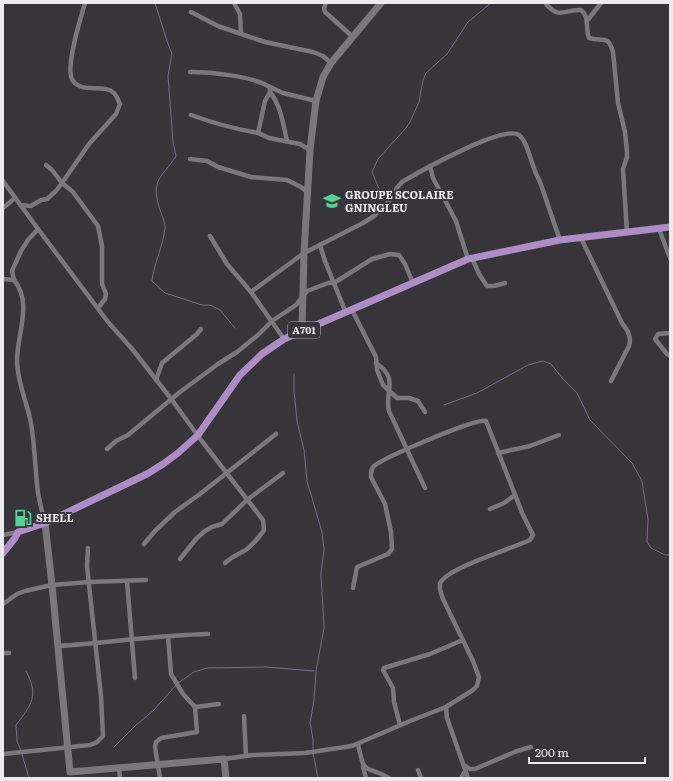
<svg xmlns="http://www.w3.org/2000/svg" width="673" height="781" viewBox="0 0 673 781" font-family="Literata,serif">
<rect width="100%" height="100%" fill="#373539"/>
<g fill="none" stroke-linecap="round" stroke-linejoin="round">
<!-- stream -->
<g stroke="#7e6a8e" stroke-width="1">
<path d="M155,3l12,38 5,13 -4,22 5,66 3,14c-14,22 -25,22 -17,51 2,7 6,14 6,21 -2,19 -11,35 -13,53l13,12 37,12h8l10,5 15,18"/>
<polyline points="380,191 372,172 378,159 406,128 410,122 419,102 423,80 426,73 447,54 468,22 491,3"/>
<polyline points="294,374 294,391 297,421 304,450 307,481 322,532 324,549 321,574 324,628 316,671 314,700 310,723 313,739 313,750"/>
<polyline points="444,405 477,393 528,365 543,361 551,364 562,378 577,393 590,420 632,463 642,481 643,488 648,519 647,542 651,548 665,555 670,555"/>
<polyline points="178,683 194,672 207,668 267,667 314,671"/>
<polyline points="114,747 136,725 154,710 176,685"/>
<path d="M21,751l-4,-10 -1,-16c16,-21 23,-29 10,-54"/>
<polyline points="313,753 318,778"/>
<polyline points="22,754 29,778"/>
</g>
<!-- street -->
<g stroke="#7b787d" stroke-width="4.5">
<path d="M85,3c-4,14 -21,67 -12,78 10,13 31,2 41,12 3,3 4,7 6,11l-4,10 -27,30 -27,39 11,9 25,34 4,20v38l4,10 -1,5 -7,9"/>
<polyline points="234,3 240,14 241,33"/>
<polyline points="326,3 324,8 325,12 353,37"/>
<path d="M546,4c14,16 18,5 35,6 9,7 4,18 8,28 14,4 19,-4 24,14l5,51 7,29 2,20v5l-4,12 4,64"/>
<polyline points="191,12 218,26 247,36 265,42 313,52 323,56 331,63"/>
<polyline points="587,21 601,3"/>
<path d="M190,72c21,0 62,4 80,15v5l-5,9 -7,32 11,5 31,6 10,6"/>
<polyline points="270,87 283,93 316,101"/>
<path d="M270,92c11,14 13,32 17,49"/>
<path d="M191,115c22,8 44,14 67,18"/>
<polyline points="190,159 207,161 218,167 251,177 287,180 301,187 308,193"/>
<polyline points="430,166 433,178 456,221 468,259"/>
<polyline points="3,181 38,229"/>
<polyline points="20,205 31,206 41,200 47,199 56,191 62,183 52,170 46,165"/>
<polyline points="3,208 15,198"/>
<polyline points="659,229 670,258"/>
<polyline points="210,236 227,264 251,292 284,339"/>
<path d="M581,238l41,85c6,7 10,14 7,23l-18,35"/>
<polyline points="320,245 325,261 346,313"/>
<polyline points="472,258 479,274 487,286 494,286 505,283"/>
<path d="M3,279l11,1c19,23 3,54 3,80 0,22 10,42 14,63 4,23 4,47 7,70 2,10 4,20 7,30"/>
<path d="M14,280l-2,-9 9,-20 7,-11 10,-11 70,93 25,28 39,50 29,40 62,80 1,10c-3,5 -15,19 -20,21 -9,5 -10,4 -19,12"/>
<path d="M251,292l53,-39 59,-30 11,-7 15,-15 8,-13 5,-6c17,-10 102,-58 117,-47 8,6 11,24 15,33 1,5 4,9 6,14 7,19 13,39 20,58"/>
<polyline points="352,310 376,357 377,370 383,385 397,398 409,398 418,401 425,412"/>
<polyline points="670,333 658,334 655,339 667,354 670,356"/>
<path d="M376,363c24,16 8,29 13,48l36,77"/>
<polyline points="156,380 162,363 197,334 201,329"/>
<polyline points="107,449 116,441 128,435 180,392 218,364 237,352 258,335 272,321 296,305 307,291 328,283 334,283 372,259 390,254 399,255 405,264 413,283"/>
<polyline points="498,453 530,446 559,435"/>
<polyline points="490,509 504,503 515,495"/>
<polyline points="3,535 18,532"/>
<polyline points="144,544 155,531 175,512 200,494 276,434"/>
<polyline points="180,559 196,539 205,531 212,527 222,524 247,500 283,473"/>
<polyline points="127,581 135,678"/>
<path d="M353,588l4,-21 31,-13 4,-5 -1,-17 -6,-28 -14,-27c0,-5 0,-8 3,-11 11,-9 102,-48 112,-45l37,94 10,20 -3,5c-19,9 -81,27 -90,43v7l3,9 30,62 6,16 -2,9 -4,4 -27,17 1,11 21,60"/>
<polyline points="3,604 17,594 25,591 52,585 89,582 146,580"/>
<polyline points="168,636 171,674 183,694 195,707 219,704"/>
<path d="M58,646c50,-3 100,-11 150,-12"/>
<polyline points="3,653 9,653"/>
<polyline points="244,716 246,756"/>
<polyline points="400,725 394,702 393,688 383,670 384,668 430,654 463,640"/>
<path d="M358,744c7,34 6,19 31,34"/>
<polyline points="3,754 90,745 97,742 103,736 101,696 87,566 88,548"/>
<polyline points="224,759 253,755 305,753 352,746 410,721 446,707"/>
<polyline points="464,765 470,769 475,769 517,751 531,747"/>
<polyline points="363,767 366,778"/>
<polyline points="119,768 120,778"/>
<polyline points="418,770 421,778"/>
<polyline points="160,778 155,747 156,742 161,738 197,732 195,707"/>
<polyline points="461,778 465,771"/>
</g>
<!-- secondary -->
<g stroke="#7b787d" stroke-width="7">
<polyline points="302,330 304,253 310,150 316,101 323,77 331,63 381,3"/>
<polyline points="45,523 52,585 70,772 224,759 226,778"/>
</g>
<!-- primary -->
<polyline stroke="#ae8cc6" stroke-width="7" points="3,553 15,538 18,532 45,523 147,474 163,464 178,453 198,435 240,375 262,354 284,339 468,259 560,240 670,227"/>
</g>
<!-- icons -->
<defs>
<g id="school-bare" transform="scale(1.38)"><path d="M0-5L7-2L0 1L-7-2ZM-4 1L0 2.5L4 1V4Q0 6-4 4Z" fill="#52d397" stroke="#373539" stroke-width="2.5" paint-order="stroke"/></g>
<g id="fuel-bare" transform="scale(1.38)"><path d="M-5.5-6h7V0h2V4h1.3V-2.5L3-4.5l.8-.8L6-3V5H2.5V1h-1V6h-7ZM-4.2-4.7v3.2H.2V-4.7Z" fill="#52d397" stroke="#373539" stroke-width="2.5" paint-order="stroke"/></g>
</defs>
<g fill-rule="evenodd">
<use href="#school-bare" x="332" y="201"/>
<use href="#fuel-bare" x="23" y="518"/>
</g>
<g text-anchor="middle" stroke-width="4" stroke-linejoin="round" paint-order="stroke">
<!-- shield labels -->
<rect fill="#373539" stroke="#b6b4b7" stroke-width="1" x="288" y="322" width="32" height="16" rx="3"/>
<g font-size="10" font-weight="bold" fill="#eceaed">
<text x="304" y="334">A701</text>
</g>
<!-- poi labels -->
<g font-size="11" font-weight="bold" fill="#eceaed" stroke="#373539" text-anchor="start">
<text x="345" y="199">GROUPE SCOLAIRE<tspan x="345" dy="13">GNINGLEU</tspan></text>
<text x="36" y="522">SHELL</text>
</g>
</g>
<!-- border -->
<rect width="673" height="781" fill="none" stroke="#eceaed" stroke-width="8"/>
<!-- scale -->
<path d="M529 757v6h116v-6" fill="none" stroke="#eceaed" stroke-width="2"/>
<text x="535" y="757" font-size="12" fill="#eceaed" stroke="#373539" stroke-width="3" paint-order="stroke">200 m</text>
</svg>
